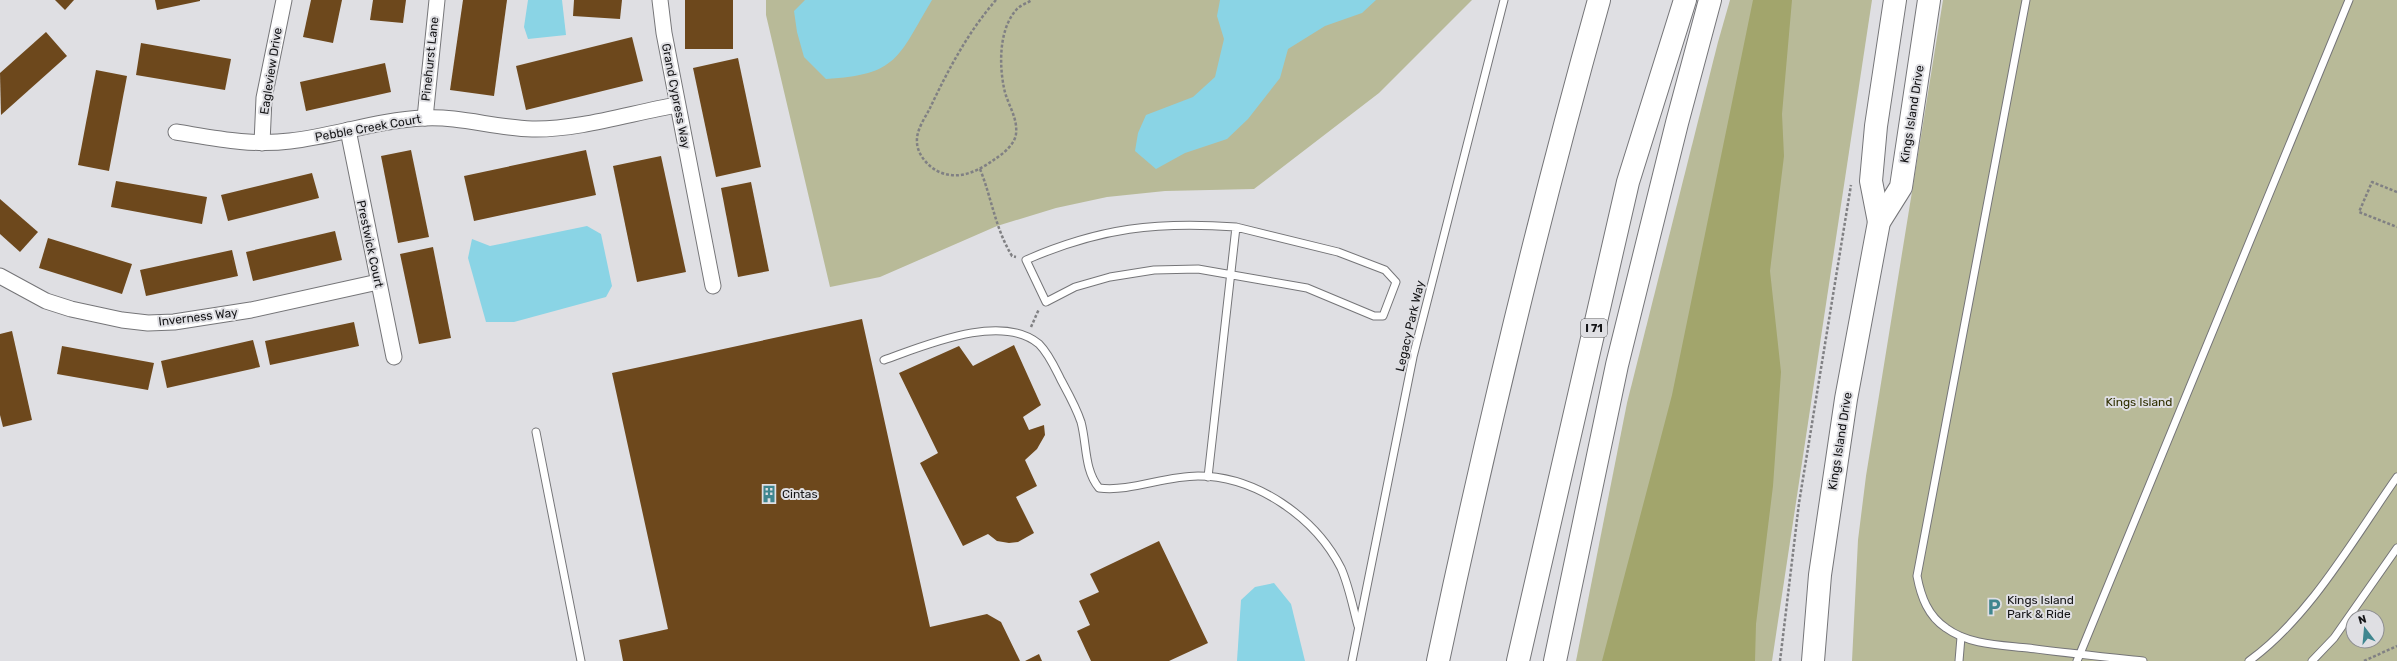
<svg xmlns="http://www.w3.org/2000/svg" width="2397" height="661" viewBox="0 0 2397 661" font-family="Rubik,sans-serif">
<rect width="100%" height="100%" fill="#dfdfe3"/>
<!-- green -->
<g fill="#b8ba98" fill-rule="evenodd">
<polygon points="766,0 1472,0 1379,93 1254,189 1165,191 1107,197 1056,208 997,226 880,277 830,287 766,15"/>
<polygon points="1730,0 1872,0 1772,661 1576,661 1627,403 1718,42"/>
<path d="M1943,0h454v661h-545l6,-121 8,-64zM2353,617h24v24h-24z"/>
</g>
<!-- forest -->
<polygon fill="#a2a56c" points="1753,0 1792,0 1782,114 1784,156 1770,271 1781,372 1773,486 1756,624 1755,661 1602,661 1672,395"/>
<!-- water -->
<g fill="#8ad4e5">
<polygon points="528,0 562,0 566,35 528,39 524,27"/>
<path d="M805,0h127c-34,57 -34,75 -106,79l-22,-22 -7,-25 -3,-21z"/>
<polygon points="1220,0 1376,0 1362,13 1325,26 1288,49 1280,78 1248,119 1227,139 1185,153 1156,169 1135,151 1138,133 1146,115 1193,97 1215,77 1224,39 1217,16"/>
<polygon points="587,226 601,234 612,286 606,297 514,322 486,322 468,258 472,239 490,246"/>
<polygon points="1274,583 1291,604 1305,661 1237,661 1241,600 1255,587"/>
</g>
<!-- building -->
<g fill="#6d481c">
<polygon points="55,0 74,0 65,10"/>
<polygon points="155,0 200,0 200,1 157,10"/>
<polygon points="311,0 342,0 333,43 303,37"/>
<polygon points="373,0 406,0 403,23 370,20"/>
<polygon points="463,0 507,0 494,96 450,90"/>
<polygon points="574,0 622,0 620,19 573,16"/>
<rect x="685" y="0" width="48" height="49"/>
<polygon points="46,32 67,56 1,115 0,73"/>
<polygon points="632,37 643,81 526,110 516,66"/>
<polygon points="141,43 231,59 225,90 136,75"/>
<polygon points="738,58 761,167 716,177 693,68"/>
<polygon points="385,63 391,92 306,111 300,82"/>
<polygon points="96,70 127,76 109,171 78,165"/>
<polygon points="411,150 429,237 398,243 381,156"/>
<polygon points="586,150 596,195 474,221 464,176"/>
<polygon points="661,156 686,272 637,282 613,166"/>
<polygon points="312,173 319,198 228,221 221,195"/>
<polygon points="116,181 207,197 202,224 111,207"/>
<polygon points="751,182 769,271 738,277 721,188"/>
<polygon points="0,199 38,232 20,252 0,234"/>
<polygon points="335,231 342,260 253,281 246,252"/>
<polygon points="48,238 132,264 122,294 39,268"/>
<polygon points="433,247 451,338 419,344 400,254"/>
<polygon points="232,250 238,276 146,296 140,270"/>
<polygon points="862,319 930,627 987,614 1001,622 1020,661 623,661 619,640 668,629 612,373"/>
<polygon points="354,322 359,346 270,365 265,341"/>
<polygon points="12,331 32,420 3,427 0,415 0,334"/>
<polygon points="253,340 260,367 167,388 161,361"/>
<polygon points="1014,345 1041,405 1023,417 1029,430 1044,425 1045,435 1037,449 1025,460 1037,486 1016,497 1034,533 1018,542 1009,543 997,541 988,534 963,546 920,463 938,453 899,373 959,346 973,366"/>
<polygon points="62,346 154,363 148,390 57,374"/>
<polygon points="1159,541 1208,643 1169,661 1091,661 1077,631 1090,625 1079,601 1099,592 1090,574"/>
<polygon points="1039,654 1042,661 1025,661"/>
</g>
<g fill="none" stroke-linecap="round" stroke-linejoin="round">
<!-- service casing -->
<g stroke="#757578" stroke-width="9">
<g id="service">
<path d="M2026,0l-109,576c4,21 11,40 29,52 23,17 55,17 82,20 38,5 77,9 115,13"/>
<path d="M884,360c40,-14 117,-48 155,-16 10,10 16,24 22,36 7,13 15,27 20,42 6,22 3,48 18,66 32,4 65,-12 99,-12 58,0 117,41 143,92 8,18 12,40 17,58"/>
<polyline points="536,432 581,661"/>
<path d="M1208,477l28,-250c-78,-6 -137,1 -210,33l20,42 29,-15 35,-10 44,-7 44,-1 109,19 67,28h9l13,-34 -11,-12 -47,-18 -102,-25"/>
<polyline points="1352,661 1413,357 1504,0"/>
<polyline points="1959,661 1961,637"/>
<polyline points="2077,661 2349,0"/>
<path d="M2249,661c61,-44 105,-123 148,-184"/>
<polyline points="2312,661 2334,638 2397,548"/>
</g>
</g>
<!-- minor casing -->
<g stroke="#757578" stroke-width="17">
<g id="minor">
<polyline points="660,0 664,33 713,286"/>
<polyline points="425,118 437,0"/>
<polyline points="348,130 394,357"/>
<path d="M176,132c38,6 75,14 114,9 45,-5 88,-21 134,-23 36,-2 71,10 108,11 47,1 99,-16 145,-24"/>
<polyline points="262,143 264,98 284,0"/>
<polyline points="0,276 46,301 71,309 122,320 148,323 174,322 251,310 378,282"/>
</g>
</g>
<!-- primary casing -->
<g stroke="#757578" stroke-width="24">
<g id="primary">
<polyline points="1879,222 1871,181 1876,126 1895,0"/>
<polyline points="1813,661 1820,575 1846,399 1879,222 1901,187 1929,0"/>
</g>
</g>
<!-- motorway casing -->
<g stroke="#757578" stroke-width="24">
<g id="motorway">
<path d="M1438,661c47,-222 100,-443 161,-661"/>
<polyline points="1518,661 1628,182 1685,0"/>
<polyline points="1555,661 1617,365 1677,123 1710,0"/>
</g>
</g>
<!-- path -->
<g stroke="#808083" stroke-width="2.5" stroke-dasharray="3 2" stroke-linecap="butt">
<path d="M996,0c-28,32 -48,70 -66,108 -5,10 -14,22 -13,34 0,13 13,27 25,31 19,7 38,-3 53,-14 8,-5 20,-15 21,-25 2,-17 -9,-30 -12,-46 -5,-24 -5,-60 13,-79 4,-4 10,-6 15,-9"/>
<path d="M980,169c12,30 15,59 32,87l4,1"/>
<polyline points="2397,192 2372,182 2359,212 2397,227"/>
<polyline points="1031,327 1039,309"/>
<polyline points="1780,661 1799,503 1851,185"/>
<polyline points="2364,661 2397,646"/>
</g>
<!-- service -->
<use href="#service" stroke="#fff" stroke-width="7"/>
<!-- minor -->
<use href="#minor" stroke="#fff" stroke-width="15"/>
<!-- primary -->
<use href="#primary" stroke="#fff" stroke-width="22"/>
<!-- motorway -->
<use href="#motorway" stroke="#fff" stroke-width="22"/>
</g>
<!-- icons -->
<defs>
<g id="building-bare" transform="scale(1.38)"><path d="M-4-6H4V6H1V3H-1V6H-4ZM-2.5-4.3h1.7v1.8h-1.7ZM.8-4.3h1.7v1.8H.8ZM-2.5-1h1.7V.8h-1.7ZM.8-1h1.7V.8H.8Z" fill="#3f868f" stroke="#dfdfe3" stroke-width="2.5" paint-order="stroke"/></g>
<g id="parking-bare" transform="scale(1.38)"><path d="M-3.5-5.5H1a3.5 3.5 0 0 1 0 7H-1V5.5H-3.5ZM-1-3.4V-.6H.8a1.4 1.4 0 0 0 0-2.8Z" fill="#3f868f" stroke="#dfdfe3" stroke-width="2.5" paint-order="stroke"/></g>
</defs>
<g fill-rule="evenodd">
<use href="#building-bare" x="769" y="494"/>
<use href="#parking-bare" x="1994" y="607"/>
</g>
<g text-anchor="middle" stroke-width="4" stroke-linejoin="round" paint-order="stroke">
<!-- shield labels -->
<rect fill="#dfdfe3" stroke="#525254" stroke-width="1" x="1581" y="319" width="26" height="18" rx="3"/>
<g font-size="11" font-weight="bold" fill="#151517">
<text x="1594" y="332">I 71</text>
</g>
<!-- street labels -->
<g font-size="12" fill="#151517" stroke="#dfdfe3">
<text transform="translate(430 59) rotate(-84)" y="4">Pinehurst Lane</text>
<text transform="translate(271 71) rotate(-81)" y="4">Eagleview Drive</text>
<text transform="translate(676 96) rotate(79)" y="4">Grand Cypress Way</text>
<text transform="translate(1912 114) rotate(-81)" y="4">Kings Island Drive</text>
<text transform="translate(368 128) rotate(-10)" y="4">Pebble Creek Court</text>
<text transform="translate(370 244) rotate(78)" y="4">Prestwick Court</text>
<text transform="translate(198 317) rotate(-7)" y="4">Inverness Way</text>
<text transform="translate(1410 326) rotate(-77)" y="4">Legacy Park Way</text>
<text transform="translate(1840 441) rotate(-81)" y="4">Kings Island Drive</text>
</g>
<!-- park labels -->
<g font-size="12" fill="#2f2f00" stroke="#dfdfe3">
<text x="2139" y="406">Kings Island</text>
</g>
<!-- poi labels -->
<g font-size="12" fill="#151517" stroke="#dfdfe3" text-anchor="start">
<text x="782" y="498">Cintas</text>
<text x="2007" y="604">Kings Island<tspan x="2007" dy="14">Park &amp; Ride</tspan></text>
</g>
</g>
<!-- north arrow -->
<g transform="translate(2365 629) rotate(344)"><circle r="19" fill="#dfdfe3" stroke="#8e8e91"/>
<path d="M0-3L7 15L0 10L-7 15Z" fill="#3f868f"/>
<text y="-6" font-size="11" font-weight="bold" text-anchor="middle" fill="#151517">N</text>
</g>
</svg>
